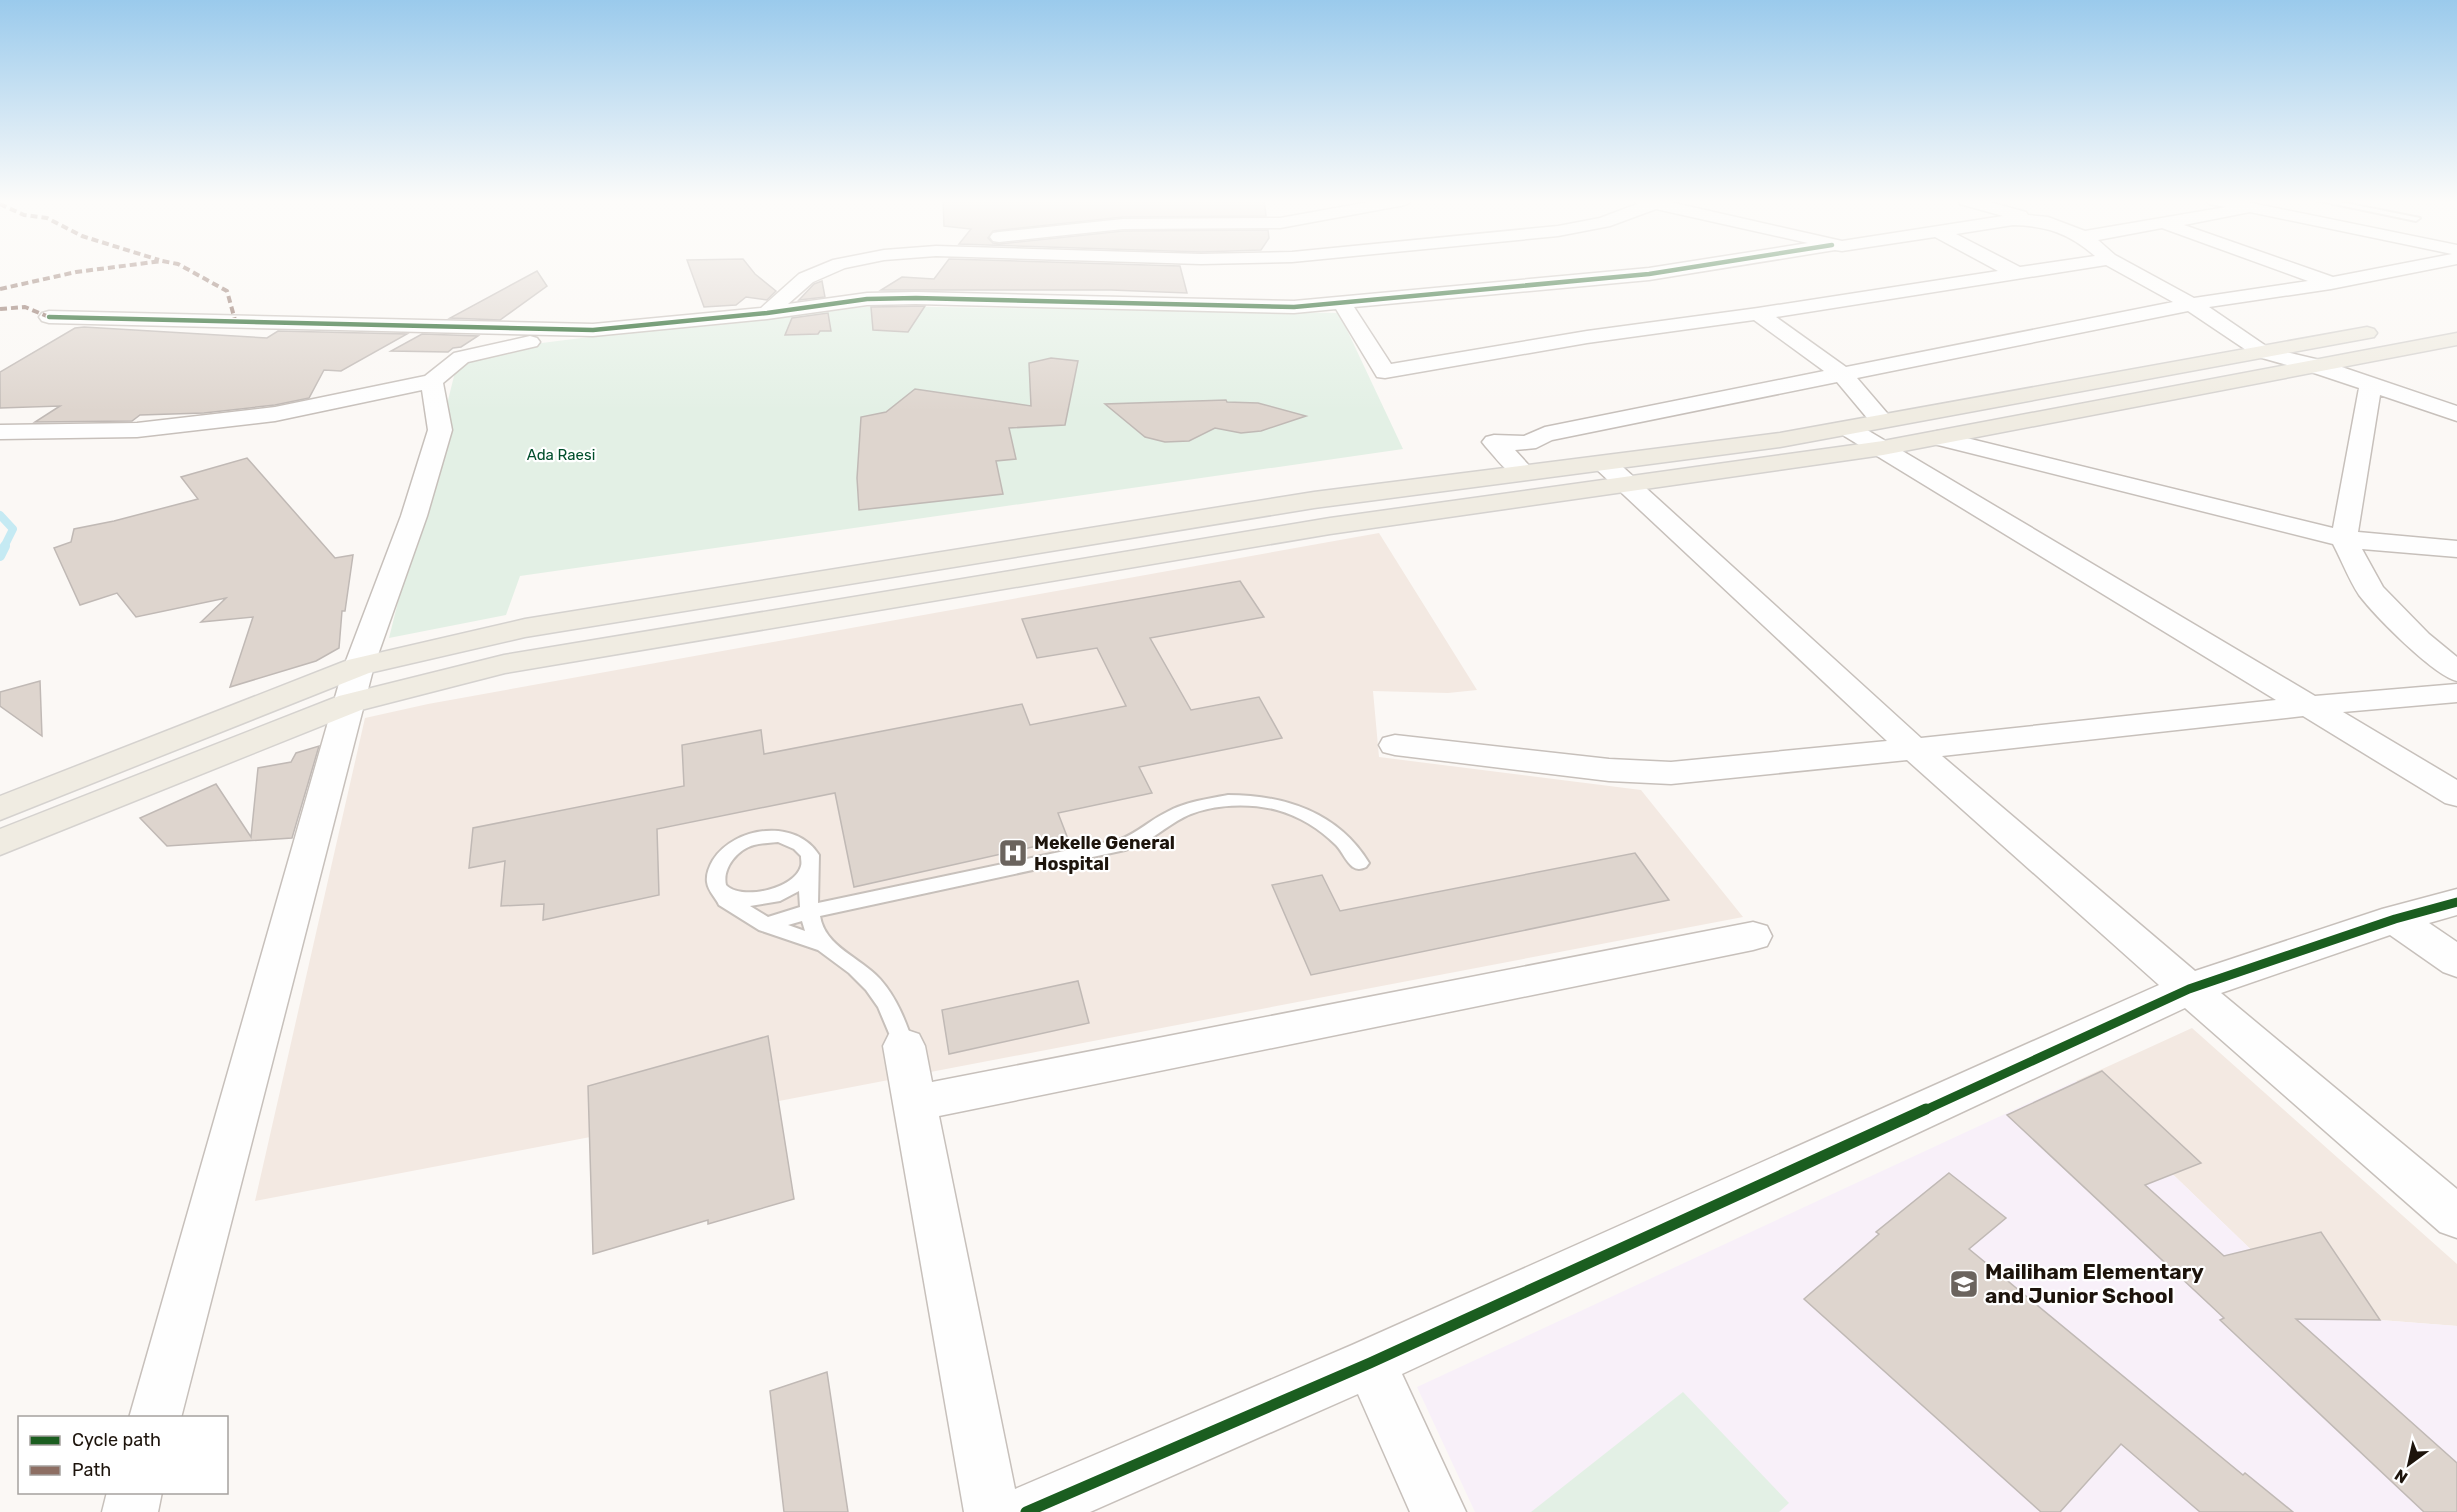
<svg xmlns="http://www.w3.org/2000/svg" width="2457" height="1512" viewBox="0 0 2457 1512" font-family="Rubik,sans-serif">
<rect width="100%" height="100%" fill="#fbf8f5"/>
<!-- built -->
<g fill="#f3e9e2">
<polygon points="1379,533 1477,690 1448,693 1373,691 1379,757 1641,790 1743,917 255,1201 365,718 428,704"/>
<polygon points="2192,1028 2457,1264 2457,1326 2380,1320 2324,1320 2076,1081"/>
</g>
<!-- education -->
<polygon fill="#f8f0f9" points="2076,1081 2324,1320 2380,1320 2457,1326 2457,1512 1475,1512 1417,1387"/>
<!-- green -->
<g fill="#e3f0e5">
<polygon points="874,306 1339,313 1403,449 520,576 506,615 389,638 457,364 495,349 637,331"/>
<polygon points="1683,1392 1789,1503 1779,1512 1531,1512"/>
</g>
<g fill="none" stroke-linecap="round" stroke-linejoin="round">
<!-- stream-far1 -->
<polyline stroke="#c5eaf3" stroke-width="8" points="0,515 13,529 4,547"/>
<!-- stream -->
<polyline stroke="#c5eaf3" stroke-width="10" points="0,556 5,546"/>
</g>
<!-- building -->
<g fill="#ded5ce" stroke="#c0b9b5" stroke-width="1.5">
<polygon points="943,200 1264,200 1266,216 1123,217 993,231 988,238 993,243 999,244 1123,231 1268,230 1269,238 1261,250 1201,252 959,244 971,229 944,226"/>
<polygon points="743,259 755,274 776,291 767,300 746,297 736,305 704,307 687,260"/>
<polygon points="949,259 1180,266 1187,293 1111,290 881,290 902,277 934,279"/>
<polygon points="537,271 547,286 500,320 450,318"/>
<polygon points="822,281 825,297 799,300 814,284"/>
<polygon points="925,306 908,332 873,330 871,307"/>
<polygon points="828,313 831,331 820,331 818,334 785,335 792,318"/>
<polygon points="84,327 267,338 278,331 407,334 341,371 324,370 309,398 275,405 204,413 140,415 132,421 35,422 60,406 0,408 0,372 75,328"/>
<polygon points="422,334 478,336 461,347 453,348 448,352 391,351"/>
<polygon points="1051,358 1078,361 1065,425 1009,428 1016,459 996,461 1003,494 859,510 857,478 861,417 886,412 915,389 1031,406 1029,363"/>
<polygon points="1226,400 1227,402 1258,403 1306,416 1261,431 1241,433 1215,428 1189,441 1165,442 1145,437 1105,404"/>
<polygon points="247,458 335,558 353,555 345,611 342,611 339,648 316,661 230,687 253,617 201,622 226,598 136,617 117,593 80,605 54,548 71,542 74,529 114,521 198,499 181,477"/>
<polygon points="1240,581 1264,617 1150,638 1191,710 1259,697 1282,738 1139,767 1152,793 1058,813 1068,839 854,887 835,793 657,829 659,895 543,920 544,904 501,906 505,861 469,868 473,828 684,786 682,745 761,730 764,754 1022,704 1030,725 1126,706 1097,648 1037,658 1022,619"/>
<polygon points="40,681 42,736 0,706 0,692"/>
<polygon points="319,746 292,838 167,846 140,818 216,784 251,837 258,768 291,762 296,753"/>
<polygon points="1635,853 1669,900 1311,975 1272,885 1322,875 1340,911"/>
<polygon points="1078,981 1089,1023 949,1054 942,1010"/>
<polygon points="768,1036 794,1199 708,1224 708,1220 593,1254 588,1086"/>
<polygon points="2102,1071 2201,1163 2145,1185 2224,1256 2321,1232 2380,1320 2296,1319 2457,1463 2457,1512 2424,1512 2220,1320 2224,1318 2007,1115"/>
<polygon points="1949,1173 2006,1218 1969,1249 2243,1475 2245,1473 2293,1512 2200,1512 2121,1444 2060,1512 2041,1512 1804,1299 1879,1234 1876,1232"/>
<polygon points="827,1372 848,1512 784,1512 770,1391"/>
</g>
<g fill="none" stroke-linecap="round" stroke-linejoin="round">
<!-- service casing -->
<g stroke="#c7c0bb" stroke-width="4">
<g id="service">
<polygon points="2315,200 2330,200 2420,218 2416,221"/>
<path d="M1228,795c56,0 110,17 141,68l-3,4c-4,2 -9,3 -13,0 -7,-5 -11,-16 -17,-22 -16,-16 -37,-29 -59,-35 -30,-8 -73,-6 -100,11 -18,11 -31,23 -52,29l-305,66c5,31 40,41 60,63 17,19 26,43 34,67l-3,6 -7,2 -7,-2 -19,-45 -12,-17 -17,-17 -31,-23 -59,-20 -40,-25c-3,-7 -11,-14 -12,-23 -1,-8 2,-15 6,-22 22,-34 83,-42 106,-5l-1,48 303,-64c18,-7 29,-19 46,-27 18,-10 40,-13 61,-17zM778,842l16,7 7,7c0,4 1,7 0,10 -6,23 -60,35 -75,19 -4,-17 12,-36 28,-40 8,-2 16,-2 24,-3zM799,891l1,16 -32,10 -18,-11 30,-5zM802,921l3,10 -17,-6z"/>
</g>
</g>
<!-- minor casing -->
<g stroke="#c7c0bb" stroke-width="3">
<g id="minor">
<polygon points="1380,200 1413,200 1405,205 1280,228 1123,229 999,242 993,241 990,237 993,233 999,232 1123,219 1280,218"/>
<path d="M1632,200h39l-1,2 172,39 161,-25 -43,-12 -2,-4h24l44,12 2,3 20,2 37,14 141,-24 -17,-3 -2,-4h30l220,45v19l-126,25 -122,18 60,41 55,13 133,45v15l-77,-26 -22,137 99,9v16l-95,-8 21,38 46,47 28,23v24c-24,-6 -82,-65 -98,-86 -10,-15 -17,-34 -26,-51l-403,-101 -4,-5 4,-5 8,-2 395,97 26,-140 -51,-17 -53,-15 -67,-45 -331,67 36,42 -4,5 -8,2 -8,-2 -36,-43 -285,58 -16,8 -21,2 20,22 -3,5c-21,5 -33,-16 -46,-30l-4,-5 4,-5 8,-2 30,1 21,-9 279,-56 -70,-51 -167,23 -202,35 -8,-1 -41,-68 -42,4 -378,-9 -49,1 -100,14 -174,17 -544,-13 -7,-2 -3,-4 3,-4 7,-2 544,13 168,-16 38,-34 34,-14 51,-10 52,-4 265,8 91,-2 266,-26 42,-8 37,-14zM1656,209l152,34 -159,25 -355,33 -378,-9 -49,1 -79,11 25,-22 32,-14 39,-8 52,-4 265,8 91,-2 266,-26 52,-10zM2250,212l202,42 -119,23 -149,-52zM2013,225c33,1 56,8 82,31l-75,11 -64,-33zM2162,228l146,53 -114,17 -79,-43 -17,-15zM1935,237l63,34 -240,37 -171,23 -196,33 -37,-57 295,-27 186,-30 7,1zM2106,265l67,37 -327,65 -70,-50z"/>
<polygon points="530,336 537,338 540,342 537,346 468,362 443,383 452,430 427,516 374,666 181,1418 129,1418 344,666 401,516 428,430 422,390 275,421 137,437 0,439 0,425 137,423 275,407 425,376 454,353"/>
<polygon points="1849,422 1857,424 2315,696 2457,684 2457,702 2343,712 2457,780 2457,806 2445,803 2303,716 1942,756 2195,971 2382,909 2457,889 2457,915 2429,923 2457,942 2457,977 2443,972 2390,935 2221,993 2457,1189 2457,1238 2440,1232 2185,1008 1402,1374 1466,1512 1410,1512 1358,1394 1090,1512 964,1512 883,1046 889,1034 904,1029 919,1034 925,1046 932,1082 1753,922 1767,926 1772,936 1767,946 1753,950 939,1116 1015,1489 1352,1345 2159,985 1907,760 1671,784 1609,781 1395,755 1383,752 1379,745 1383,738 1395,735 1609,759 1671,762 1887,741 1595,468 1592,463 1595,458 1604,456 1613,458 1921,738 2276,700 1841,434 1837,429 1841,424"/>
<polygon points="107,1492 162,1492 158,1512 102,1512"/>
</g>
</g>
<!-- primary casing -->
<g stroke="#d5d2cf" stroke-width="3">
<g id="primary">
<polygon points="2367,327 2374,329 2377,333 2374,337 1780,447 1314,508 525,637 369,673 0,820 0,796 348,660 525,619 1314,492 1780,433"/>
<polygon points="2457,333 2457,345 1883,455 1330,534 505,673 361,710 0,855 0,829 339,696 504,655 1330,518 1883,441"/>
</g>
</g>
<!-- service -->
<use href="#service" fill="#fefefe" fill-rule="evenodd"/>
<!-- minor -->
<use href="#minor" fill="#fefefe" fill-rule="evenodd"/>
<!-- primary -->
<use href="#primary" fill="#f0ece2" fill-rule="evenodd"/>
<!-- quiet -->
<g stroke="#8d6e63" stroke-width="4" stroke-dasharray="7 4" stroke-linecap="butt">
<polyline points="0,204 24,215 47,218 82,236 159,260"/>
<polyline points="0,289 76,272 162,261 178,264 227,291 235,320"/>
<polyline points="0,309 25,307 49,317"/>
</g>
<!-- cycleway-far2 casing -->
<g stroke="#fff" stroke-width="7">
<polyline id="cycleway-far2" points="49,317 593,330 767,313 867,299 916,298 1294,307 1649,274 1832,245"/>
</g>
<!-- cycleway-far1 casing -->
<g stroke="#fff" stroke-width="13">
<polyline id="cycleway-far1" points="1923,1111 2189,989 2395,919 2457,902"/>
</g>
<!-- cycleway casing -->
<g stroke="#fff" stroke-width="15">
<polyline id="cycleway" points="1026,1512 1370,1363 1926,1109"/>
</g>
<!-- cycleway-far2 -->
<use href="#cycleway-far2" stroke="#1b5e20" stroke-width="4.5"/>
<!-- cycleway-far1 -->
<use href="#cycleway-far1" stroke="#1b5e20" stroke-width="9"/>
<!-- cycleway -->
<use href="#cycleway" stroke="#1b5e20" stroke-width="11"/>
</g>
<!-- sky -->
<linearGradient id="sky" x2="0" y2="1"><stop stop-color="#9acaec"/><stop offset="0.49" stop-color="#fdfcfa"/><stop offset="1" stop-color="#fdfcfa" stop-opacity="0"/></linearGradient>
<rect width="2457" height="411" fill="url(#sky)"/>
<!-- icons -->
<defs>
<g id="hospital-square" transform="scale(1.5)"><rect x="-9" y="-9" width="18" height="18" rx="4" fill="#6b645e" stroke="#fff"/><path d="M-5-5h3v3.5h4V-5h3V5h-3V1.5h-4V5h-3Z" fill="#fff"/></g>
<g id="school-square" transform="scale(1.5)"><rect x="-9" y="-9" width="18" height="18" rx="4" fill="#6b645e" stroke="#fff"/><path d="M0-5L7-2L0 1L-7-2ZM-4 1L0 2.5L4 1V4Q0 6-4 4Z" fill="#fff"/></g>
</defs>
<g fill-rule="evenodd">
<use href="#hospital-square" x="1013" y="853"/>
<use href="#school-square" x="1964" y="1284"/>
</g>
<g text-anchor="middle" stroke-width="4.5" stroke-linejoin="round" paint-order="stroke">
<!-- far-park labels -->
<g font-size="15" fill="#014e2c" stroke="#fff">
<text x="561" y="460">Ada Raesi</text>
</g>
<!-- poi labels -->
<g font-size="18" font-weight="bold" fill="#1d140c" stroke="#fff" text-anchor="start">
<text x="1034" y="849">Mekelle General<tspan x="1034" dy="21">Hospital</tspan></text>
</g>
<!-- near-poi labels -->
<g font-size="21" font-weight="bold" fill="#1d140c" stroke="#fff" text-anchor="start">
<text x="1985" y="1279">Mailiham Elementary<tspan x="1985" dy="24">and Junior School</tspan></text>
</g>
</g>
<!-- legend -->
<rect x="18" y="1416" width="210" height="78" fill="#ffffff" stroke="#a5a19e" stroke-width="1.5"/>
<rect x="30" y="1436" width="30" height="9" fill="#1b5e20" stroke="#a5a19e" stroke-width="1.5"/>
<text x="72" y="1446" font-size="18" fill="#1d140c">Cycle path</text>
<rect x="30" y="1466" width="30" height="9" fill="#8d6e63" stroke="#a5a19e" stroke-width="1.5"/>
<text x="72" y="1476" font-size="18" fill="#1d140c">Path</text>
<!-- north arrow -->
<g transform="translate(2409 1464) rotate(213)" stroke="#ffffff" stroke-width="4.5" paint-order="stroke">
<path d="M0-4.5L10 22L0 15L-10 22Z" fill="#1d140c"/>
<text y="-9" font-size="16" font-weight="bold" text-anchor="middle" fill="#1d140c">N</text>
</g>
</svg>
